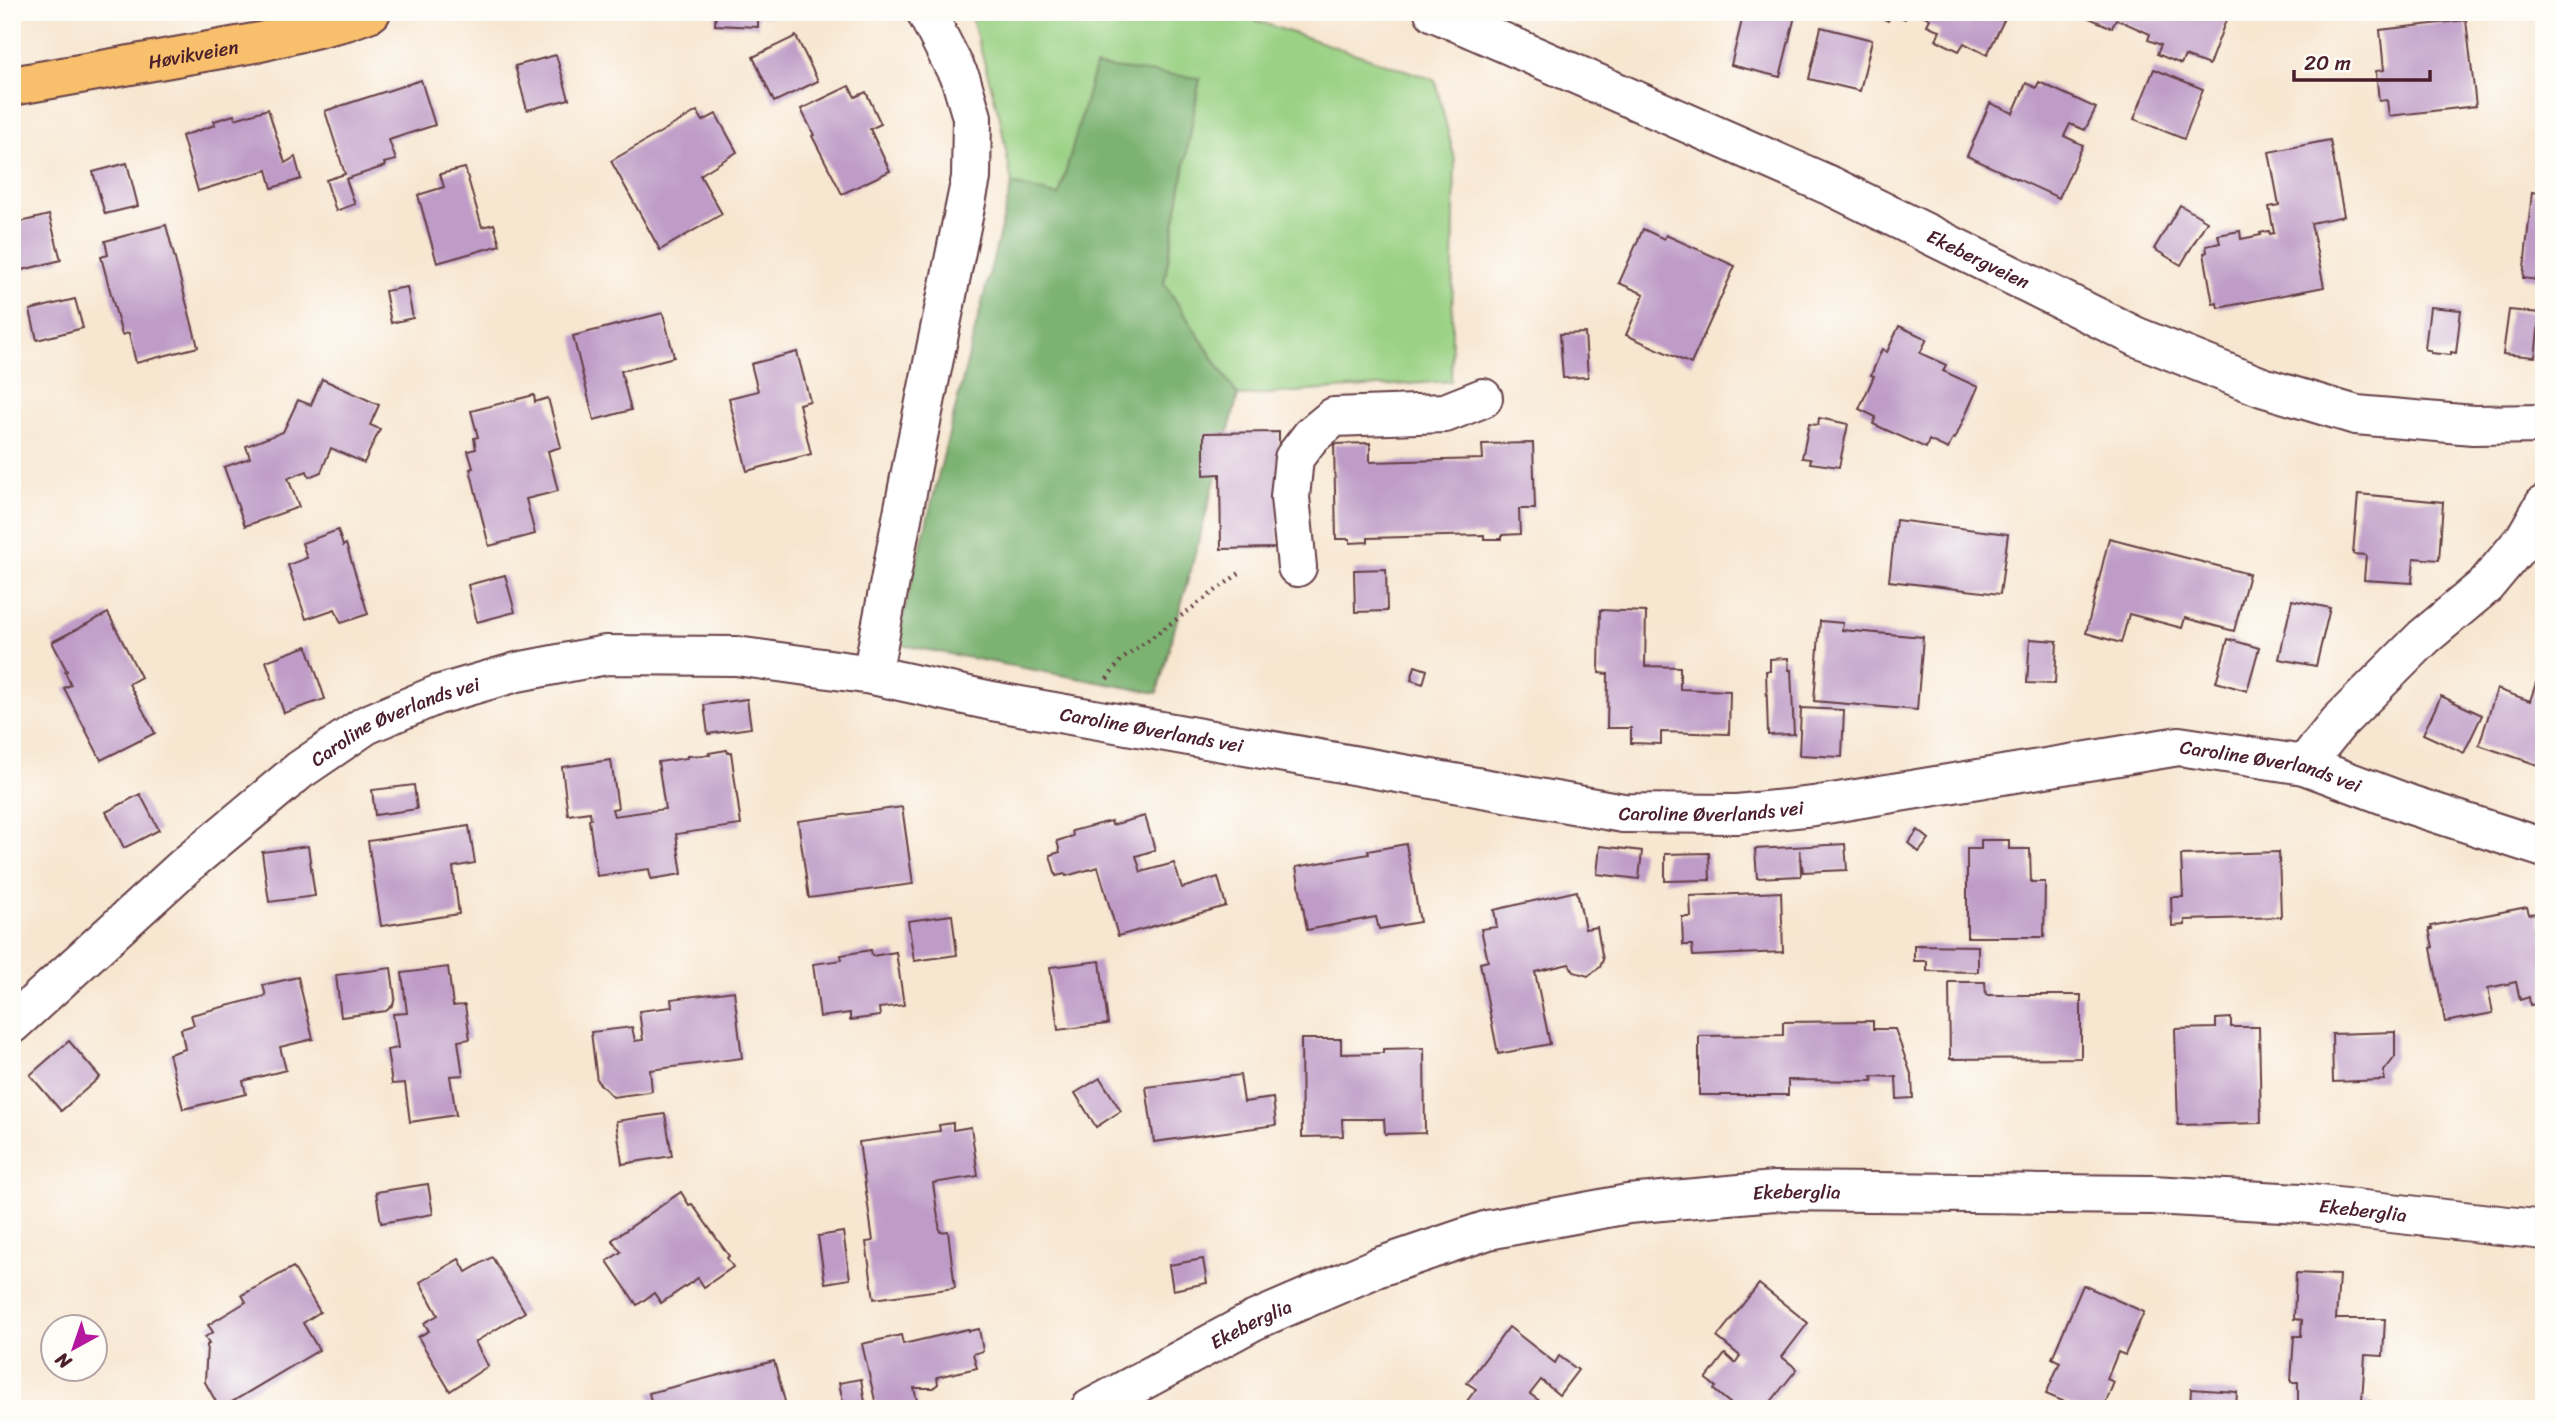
<svg xmlns="http://www.w3.org/2000/svg" width="2556" height="1421" viewBox="0 0 2556 1421" font-family="Sriracha,sans-serif">
<rect width="100%" height="100%" fill="#fdfcf7"/>
<filter id="ink" filterUnits="userSpaceOnUse"><feTurbulence type="fractalNoise" baseFrequency=".0143" numOctaves="2"/><feDisplacementMap in="SourceGraphic" scale="14" xChannelSelector="R" yChannelSelector="G"/><feConvolveMatrix kernelMatrix="1 2 1 2 8 2 1 2 1" color-interpolation-filters="sRGB"/></filter>
<filter id="wash" filterUnits="userSpaceOnUse"><feTurbulence type="fractalNoise" baseFrequency=".00686" numOctaves="4" result="noise"/><feDisplacementMap in="SourceGraphic" scale="28" xChannelSelector="R" yChannelSelector="G"/><feGaussianBlur stdDeviation="1.57" result="paint"/><feColorMatrix in="noise" values="0 0 0 0 0 0 0 0 0 0 0 0 0 0 0 0 0 1.4 0 .05"/><feComposite in="paint" operator="in"/></filter>
<g filter="url(#wash)">
<rect width="100%" height="100%" fill="#f7e6d0"/>
<!-- green -->
<polygon fill="#9ad184" stroke="#727858" stroke-width="2" points="977,12 1230,12 1435,80 1455,160 1451,381 1238,396 1164,283 1200,78 1059,196 1012,184 1000,118 972,19"/>
<!-- forest -->
<polygon fill="#7bb372" stroke="#62694e" stroke-width="2" points="1095,66 1200,78 1164,283 1238,396 1157,693 896,644 1012,184 1059,196"/>
<g id="blocks">
<!-- building -->
<g fill="#bf9cc7">
<polygon points="716,12 771,12 771,17 758,16 758,27 715,25"/>
<polygon points="1744,12 1796,12 1780,77 1731,65"/>
<polygon points="1870,12 1908,12 1905,19 1892,13 1888,21"/>
<polygon points="1917,12 2008,12 1987,55 1964,43 1959,51 1936,40 1940,31 1927,25 1930,19"/>
<polygon points="2091,12 2229,12 2209,65 2185,56 2181,64 2157,54 2161,45 2148,40 2150,34 2116,19 2112,28 2089,18"/>
<polygon points="2466,20 2476,106 2389,116 2387,100 2379,101 2376,71 2384,70 2380,30"/>
<polygon points="1821,27 1872,40 1860,91 1809,79"/>
<polygon points="796,36 818,81 774,102 753,57"/>
<polygon points="556,55 569,99 527,110 515,66"/>
<polygon points="2154,69 2203,89 2184,139 2134,119"/>
<polygon points="421,80 435,125 389,140 396,160 384,163 385,166 346,179 355,204 336,211 326,180 345,174 325,111"/>
<polygon points="2039,82 2096,108 2085,130 2070,124 2064,136 2083,145 2059,198 1967,156 1990,103 2013,113 2026,83 2036,88"/>
<polygon points="849,86 855,97 866,92 881,124 870,129 890,171 842,194 812,136 814,135 801,109"/>
<polygon points="268,109 285,163 295,157 301,179 272,188 267,170 198,191 182,136 215,125 214,121 234,115 235,119"/>
<polygon points="697,111 703,121 716,114 737,152 700,175 722,214 660,250 611,161"/>
<polygon points="2330,140 2344,216 2311,223 2324,287 2218,308 2217,303 2213,304 2204,253 2207,252 2206,246 2220,243 2218,235 2240,231 2241,239 2261,235 2260,233 2269,231 2270,234 2274,233 2269,207 2279,205 2269,152"/>
<polygon points="127,163 138,206 105,214 93,172"/>
<polygon points="465,168 482,227 494,224 500,245 437,263 418,195 444,187 440,174"/>
<polygon points="2532,192 2544,194 2544,281 2523,278"/>
<polygon points="2180,205 2207,221 2181,265 2154,249"/>
<polygon points="49,215 61,260 15,272 12,262 12,224"/>
<polygon points="166,225 198,347 136,363 129,333 122,335 101,257 108,255 105,241"/>
<polygon points="1643,229 1664,239 1666,235 1735,266 1691,364 1626,335 1644,294 1619,283"/>
<polygon points="407,287 413,318 391,323 385,291"/>
<polygon points="75,299 83,328 37,340 30,310"/>
<polygon points="2430,307 2461,310 2456,353 2451,352 2451,355 2431,353 2431,351 2425,349"/>
<polygon points="2509,310 2540,313 2535,357 2503,354"/>
<polygon points="663,313 674,357 621,371 631,410 594,420 573,336"/>
<polygon points="1899,326 1927,339 1920,353 1946,365 1943,371 1978,387 1955,439 1953,438 1948,449 1929,440 1926,448 1873,424 1876,417 1859,409 1874,376 1871,375 1882,349 1887,352"/>
<polygon points="1585,333 1588,377 1563,378 1560,334"/>
<polygon points="797,352 810,401 799,404 811,454 747,471 729,398 758,391 751,364"/>
<polygon points="16,358 19,373 12,375 12,359"/>
<polygon points="322,379 379,405 370,425 380,429 364,463 331,448 321,472 309,477 307,471 288,478 299,507 245,526 224,467 250,458 246,446 283,432 298,400 311,405"/>
<polygon points="534,395 535,402 548,398 561,447 548,451 558,491 526,499 535,534 489,546 470,469 473,468 468,451 476,449 474,438 478,437 471,411"/>
<polygon points="1819,418 1848,424 1839,467 1810,463 1811,459 1802,458 1809,424 1818,425"/>
<polygon points="1279,432 1278,548 1221,549 1220,474 1204,475 1204,433"/>
<polygon points="1370,443 1370,462 1483,459 1482,444 1533,443 1535,509 1519,509 1520,534 1502,535 1502,539 1484,539 1484,535 1368,538 1368,542 1350,543 1350,539 1336,539 1334,444"/>
<polygon points="2358,494 2443,502 2439,560 2414,558 2412,583 2364,580 2366,555 2353,554"/>
<polygon points="1896,520 2008,534 2000,594 1889,581"/>
<polygon points="338,530 343,546 346,544 368,614 341,623 335,609 306,619 288,565 307,558 302,543"/>
<polygon points="2109,538 2249,574 2234,631 2185,618 2182,628 2129,614 2121,643 2086,633"/>
<polygon points="1386,569 1387,611 1355,612 1354,570"/>
<polygon points="505,575 515,612 477,622 468,585"/>
<polygon points="2292,600 2330,608 2316,666 2279,659"/>
<polygon points="1600,610 1646,612 1645,666 1680,667 1680,689 1730,691 1729,734 1661,732 1661,744 1631,743 1631,728 1607,728 1608,674 1599,673"/>
<polygon points="108,613 141,677 129,684 155,733 101,760 64,688 71,685 65,672 67,671 52,642"/>
<polygon points="1820,621 1843,623 1842,630 1923,637 1917,710 1814,701"/>
<polygon points="2030,639 2057,641 2055,684 2027,683"/>
<polygon points="2228,639 2259,648 2247,691 2216,682"/>
<polygon points="307,646 325,699 284,713 266,661"/>
<polygon points="1788,658 1789,670 1791,670 1794,734 1768,735 1766,671 1770,671 1770,659"/>
<polygon points="2543,662 2544,767 2479,745 2497,689 2530,701"/>
<polygon points="1415,666 1427,670 1423,684 1411,680"/>
<polygon points="2441,696 2482,715 2464,753 2423,734"/>
<polygon points="747,699 751,728 708,734 704,705"/>
<polygon points="1801,708 1844,710 1842,757 1799,755"/>
<polygon points="727,750 728,753 731,752 741,825 676,834 682,874 651,879 649,869 597,876 589,820 591,819 590,812 568,815 562,767 611,760 618,808 612,809 614,816 665,809 658,762 687,758 687,756 710,755 709,753"/>
<polygon points="414,785 417,809 375,815 372,790"/>
<polygon points="140,794 159,830 124,848 106,812"/>
<polygon points="902,807 913,884 809,898 798,821"/>
<polygon points="1145,816 1155,850 1136,856 1141,872 1174,863 1182,888 1218,877 1226,906 1118,936 1098,867 1066,876 1065,874 1056,876 1050,855 1060,852 1057,841 1073,836 1072,831 1111,821 1112,825"/>
<polygon points="469,826 475,863 453,867 459,914 381,926 368,841"/>
<polygon points="1918,830 1929,839 1919,852 1908,843"/>
<polygon points="1981,840 2009,840 2009,849 2030,849 2031,882 2045,882 2044,937 1967,937 1967,849 1981,849"/>
<polygon points="1406,844 1420,922 1379,929 1376,917 1307,930 1296,867 1369,854 1368,851"/>
<polygon points="1845,844 1847,870 1803,872 1800,850 1801,876 1757,878 1755,849"/>
<polygon points="308,846 315,896 269,902 262,852"/>
<polygon points="1600,846 1642,851 1639,879 1597,874"/>
<polygon points="2279,852 2281,917 2185,920 2185,925 2172,926 2171,897 2183,897 2181,855"/>
<polygon points="1709,853 1710,880 1665,881 1665,854"/>
<polygon points="1577,891 1585,929 1597,927 1603,960 1600,967 1588,976 1574,972 1569,964 1535,972 1550,1044 1498,1054 1480,963 1488,961 1481,929 1497,927 1494,910"/>
<polygon points="1781,892 1783,952 1693,956 1692,945 1683,945 1682,917 1691,917 1690,896"/>
<polygon points="2527,907 2529,914 2537,913 2540,927 2544,926 2544,1003 2530,1005 2529,997 2520,1000 2516,982 2488,988 2493,1013 2445,1022 2431,948 2433,947 2429,929 2432,929 2431,926"/>
<polygon points="952,915 957,955 914,961 908,921"/>
<polygon points="1914,945 1978,946 1978,972 1927,971 1927,961 1914,961"/>
<polygon points="871,950 872,956 896,952 904,1005 879,1008 880,1016 850,1020 850,1013 820,1017 813,964 842,960 841,955"/>
<polygon points="1100,961 1108,1024 1058,1030 1050,967"/>
<polygon points="448,967 453,1006 465,1005 470,1039 458,1041 463,1075 450,1076 456,1115 410,1122 405,1083 392,1084 387,1050 398,1048 393,1014 407,1013 402,973"/>
<polygon points="391,968 395,997 393,1005 386,1011 341,1017 336,975"/>
<polygon points="298,977 313,1039 280,1047 286,1070 243,1081 246,1094 183,1109 169,1054 185,1049 181,1029 194,1025 191,1015 266,996 263,985"/>
<polygon points="1949,982 1985,982 1986,995 2081,995 2081,1058 1950,1059"/>
<polygon points="734,991 742,1058 650,1070 652,1091 649,1092 613,1097 597,1081 591,1032 632,1027 635,1041 643,1040 639,1011 672,1007 671,999"/>
<polygon points="2231,1018 2231,1027 2259,1027 2261,1123 2178,1125 2175,1029 2216,1028 2216,1019"/>
<polygon points="1873,1021 1873,1029 1895,1029 1912,1077 1913,1098 1897,1099 1896,1077 1872,1076 1873,1081 1788,1080 1788,1095 1699,1095 1699,1036 1783,1035 1783,1022"/>
<polygon points="2395,1032 2395,1057 2384,1071 2384,1080 2333,1082 2332,1034"/>
<polygon points="1301,1039 1341,1039 1341,1054 1383,1053 1383,1049 1424,1048 1425,1133 1385,1134 1384,1119 1342,1119 1343,1136 1302,1137"/>
<polygon points="69,1041 100,1077 61,1111 30,1075"/>
<polygon points="1240,1075 1244,1102 1273,1098 1276,1125 1154,1142 1146,1087"/>
<polygon points="1100,1078 1121,1111 1096,1127 1075,1093"/>
<polygon points="665,1114 672,1156 622,1164 616,1121"/>
<polygon points="953,1123 953,1130 971,1127 978,1176 933,1183 940,1232 948,1231 955,1288 874,1299 866,1242 873,1241 859,1142 940,1131 939,1125"/>
<polygon points="428,1184 433,1214 381,1223 376,1192"/>
<polygon points="681,1192 689,1205 692,1204 729,1256 727,1258 733,1267 704,1287 698,1278 661,1303 654,1293 637,1305 607,1261 621,1252 612,1240"/>
<polygon points="843,1232 850,1279 825,1283 818,1236"/>
<polygon points="492,1257 525,1312 475,1342 488,1366 450,1391 418,1337 429,1331 424,1323 438,1315 420,1282 459,1259 466,1272"/>
<polygon points="1203,1259 1207,1283 1173,1290 1169,1265"/>
<polygon points="293,1267 320,1312 303,1323 319,1350 220,1409 205,1382 207,1345 209,1344 205,1337 213,1332 208,1325 246,1302 242,1295"/>
<polygon points="2296,1273 2339,1275 2336,1319 2385,1319 2383,1356 2365,1355 2362,1401 2370,1401 2369,1409 2298,1409 2298,1382 2291,1382 2294,1336 2301,1336 2302,1320 2294,1319"/>
<polygon points="1759,1284 1808,1323 1782,1357 1797,1369 1765,1409 1737,1409 1714,1390 1716,1387 1706,1379 1725,1354 1735,1363 1740,1356 1717,1337"/>
<polygon points="2083,1285 2144,1312 2125,1355 2118,1352 2107,1379 2114,1382 2103,1409 2081,1409 2046,1394 2060,1362 2052,1358"/>
<polygon points="1509,1327 1555,1363 1559,1356 1578,1370 1559,1395 1541,1380 1530,1394 1551,1409 1461,1409 1476,1389 1467,1383"/>
<polygon points="968,1329 969,1331 979,1329 983,1351 973,1354 977,1368 937,1377 938,1384 933,1388 914,1388 918,1405 901,1409 877,1409 862,1344 901,1335 903,1344"/>
<polygon points="774,1361 787,1409 653,1409 649,1393"/>
<polygon points="861,1379 865,1402 844,1406 839,1383"/>
<polygon points="2191,1389 2237,1392 2236,1409 2190,1409"/>
<polygon points="1269,1402 1294,1408 1294,1409 1264,1409"/>
</g>
</g>
</g>
<g filter="url(#ink)">
<use href="#blocks" fill-opacity="0" stroke="#643d44" stroke-width="2"/>
<g fill="none" stroke-linecap="round" stroke-linejoin="round">
<!-- minor casing -->
<g stroke="#643d44" stroke-width="42">
<g id="minor">
<path id="s1" d="M1434,12l399,175 304,150 125,50 94,28 117,10 71,-1"/>
<polyline points="1297,567 1290,497 1294,458 1311,436 1334,417 1445,413 1483,398"/>
<path id="s2" d="M872,675l120,26 631,112 114,1 77,-8 365,-60 125,19 107,40 133,43"/>
<polyline points="2304,765 2339,722 2424,637 2485,586 2525,538 2544,505"/>
<path id="s3" d="M12,1024l173,-158 115,-96 66,-45 71,-30 80,-23 89,-17 130,1 136,19 42,-219 57,-278 1,-61 -11,-37 -35,-68"/>
<path id="s4" d="M1090,1409l163,-88 123,-53 112,-38 140,-26 146,-13 378,4 149,8 243,27"/>
</g>
</g>
<!-- major casing -->
<g stroke="#643d44" stroke-width="42">
<g id="major">
<path id="s5" d="M12,86l248,-44 86,-21 25,-9"/>
</g>
</g>
<!-- path -->
<polyline stroke="#643d44" stroke-width="4.5" stroke-dasharray="2 5" stroke-linecap="butt" points="1107,679 1121,660 1241,572"/>
<!-- minor -->
<use href="#minor" stroke="#fff" stroke-width="38"/>
<!-- major -->
<use href="#major" stroke="#f8bf6c" stroke-width="38"/>
</g>
</g>
<g text-anchor="middle" stroke-width="6" stroke-linejoin="round" paint-order="stroke">
<!-- street labels -->
<g font-size="19" fill="#4a1f2b" stroke="#fdfcf7">
<text dy="7" stroke="none"><textPath href="#s5" startOffset="184">Høvikveien</textPath></text>
<text dy="7" stroke="none"><textPath href="#s1" startOffset="598">Ekebergveien</textPath></text>
<text dy="7" stroke="none"><textPath href="#s3" startOffset="492">Caroline Øverlands vei</textPath></text>
<text dy="7" stroke="none"><textPath href="#s2" startOffset="285">Caroline Øverlands vei</textPath></text>
<text dy="7" stroke="none"><textPath href="#s2" startOffset="1419">Caroline Øverlands vei</textPath></text>
<text dy="7" stroke="none"><textPath href="#s2" startOffset="852">Caroline Øverlands vei</textPath></text>
<text dy="7" stroke="none"><textPath href="#s4" startOffset="749">Ekeberglia</textPath></text>
<text dy="7" stroke="none"><textPath href="#s4" startOffset="1316">Ekeberglia</textPath></text>
<text dy="7" stroke="none"><textPath href="#s4" startOffset="182">Ekeberglia</textPath></text>
</g>
</g>
<!-- margin -->
<rect width="2556" height="1421" fill="none" stroke="#fdfcf7" stroke-width="42"/>
<!-- north arrow -->
<g transform="translate(74 1348) rotate(220)"><circle r="33" fill="#fdfcf7" stroke="#b5a4a5" stroke-width="2"/>
<path d="M0-5L12 26L0 18L-12 26Z" fill="#b5179e"/>
<text y="-10" font-size="19" font-weight="bold" text-anchor="middle" fill="#4a1f2b">N</text>
</g>
<!-- scale -->
<path d="M2294 70v10h136v-10" fill="none" stroke="#4a1f2b" stroke-width="3.5"/>
<text x="2304" y="70" font-size="21" fill="#4a1f2b" stroke="#fdfcf7" stroke-width="5" paint-order="stroke">20 m</text>
</svg>
